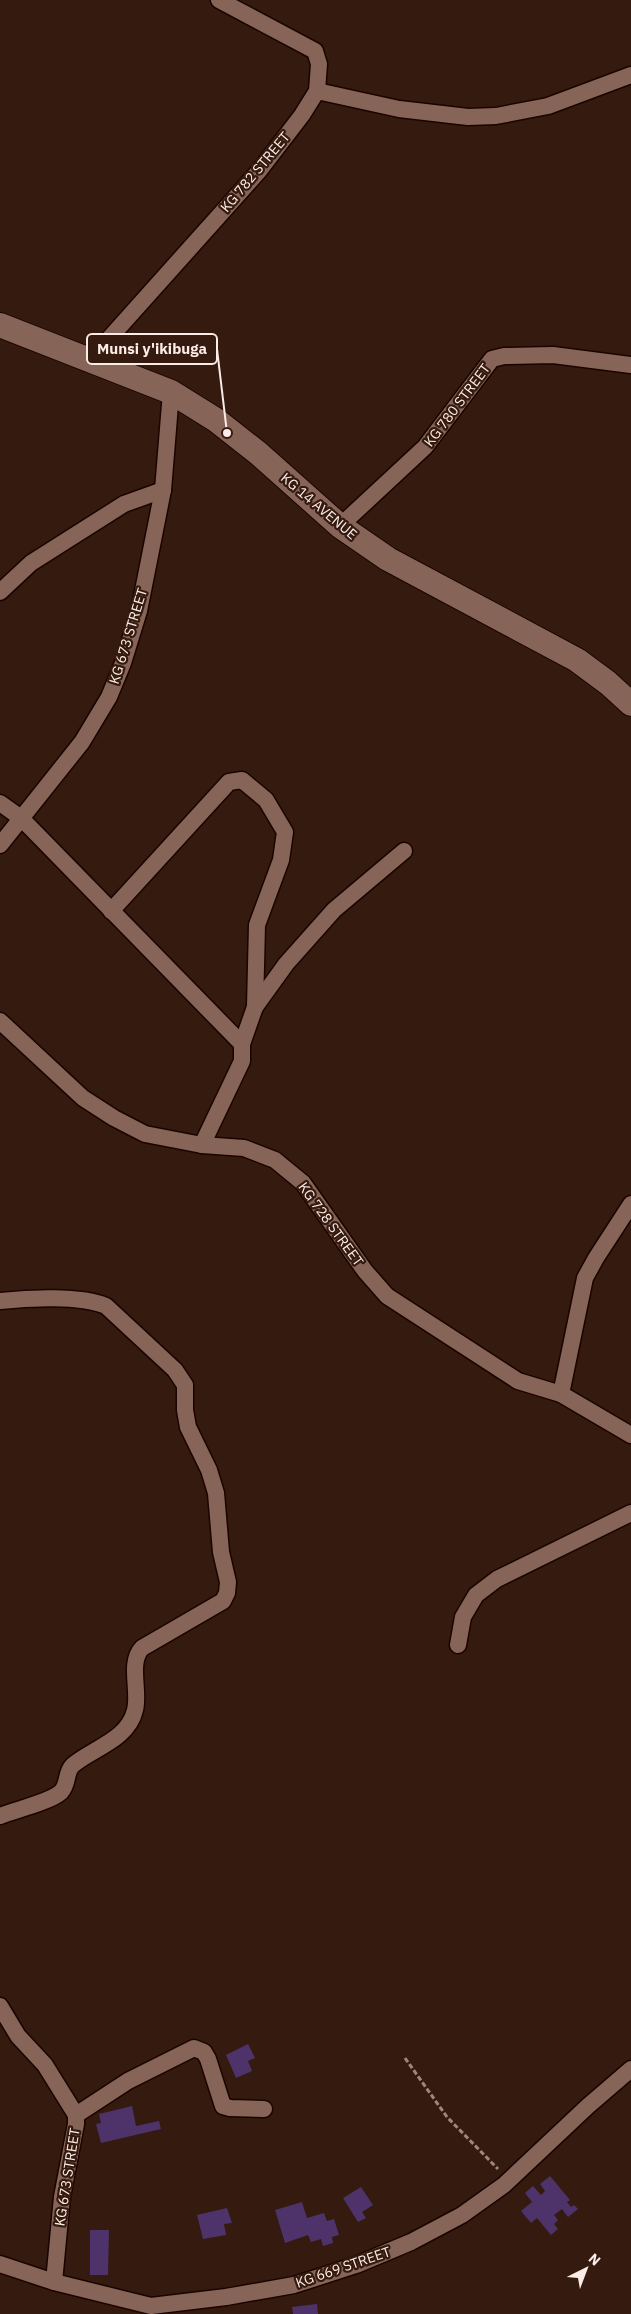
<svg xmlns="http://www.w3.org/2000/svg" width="631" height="2314" viewBox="0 0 631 2314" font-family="'IBM Plex Sans',sans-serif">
<rect width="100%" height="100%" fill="#351a0f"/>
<!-- building -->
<g fill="#4e336a">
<polygon points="248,2044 255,2058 248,2061 252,2071 236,2078 226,2055"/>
<polygon points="132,2106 136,2126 159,2121 161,2129 101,2143 96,2124 101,2123 99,2114"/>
<polygon points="550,2176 570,2200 567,2202 571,2207 574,2205 578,2209 568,2217 562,2209 554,2215 558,2220 554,2224 558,2229 551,2235 537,2218 531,2223 521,2211 532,2202 525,2193 533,2186 541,2195 545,2191 540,2184"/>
<polygon points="361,2187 373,2205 362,2212 366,2218 358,2222 343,2198"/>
<polygon points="302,2202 307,2218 324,2213 327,2221 334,2219 339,2235 332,2237 333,2243 323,2246 321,2239 311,2242 308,2235 285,2243 275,2210"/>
<polygon points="227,2208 232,2223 224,2224 226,2235 203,2239 197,2215"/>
<polygon points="90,2230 109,2230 108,2275 90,2275"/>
<polygon points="317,2304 318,2314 293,2314 292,2307"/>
</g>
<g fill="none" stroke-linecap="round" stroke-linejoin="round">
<!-- street casing -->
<g stroke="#1b0400" stroke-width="19">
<g id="street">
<polyline points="317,91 399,109 468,117 496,116 548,106 631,75"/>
<polyline points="89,361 259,171 302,115 317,91 319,64 315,51 219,0"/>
<polyline points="340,526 425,447 492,359 504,356 553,355 631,365"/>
<polyline points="0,592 31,563 124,504 163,490"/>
<polyline points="0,803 21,818 242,1044 242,1061 202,1145"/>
<polyline points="0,845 82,742 109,697 123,663 139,611 163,490 171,392"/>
<polyline points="111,911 229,782 242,780 266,800 285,832 281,860 257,925 255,1007 242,1044"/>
<polyline points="255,1007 286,964 334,910 404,851"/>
<polyline points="0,1021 83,1098 114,1118 145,1134 202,1145 244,1148 275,1160 303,1183 365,1271 387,1296 518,1381 561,1394 631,1435"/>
<path d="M0,1301c27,-3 81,-6 106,5l69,64 10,15v25l3,17 21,43 7,23 5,59 7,30 -1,11 -4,8 -81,47c-14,15 -2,43 -7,62 -7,30 -42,38 -62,55 -8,7 -4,19 -12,27 -11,10 -46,18 -61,24"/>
<polyline points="561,1394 585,1278 596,1258 631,1204"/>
<polyline points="458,1645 463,1617 476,1595 497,1579 631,1513"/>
<polyline points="0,2006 18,2036 45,2065 76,2115 76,2124 62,2197 54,2282"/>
<polyline points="76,2115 128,2081 194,2048 204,2052 208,2059 223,2106 230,2108 264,2109"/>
<polyline points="0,2264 54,2282 151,2306 226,2297 294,2285 356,2265 411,2242 462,2215 504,2185 588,2106 631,2069"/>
</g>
</g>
<!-- secondary casing -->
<g stroke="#1b0400" stroke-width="26">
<polyline id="secondary" points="0,325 171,392 216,420 258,453 340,526 388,559 577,660 608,683 631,704"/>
</g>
<!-- path -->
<polyline stroke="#9d8880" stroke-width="3" stroke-dasharray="5 2.5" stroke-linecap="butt" points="405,2058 447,2117 498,2169"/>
<!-- street -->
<use href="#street" stroke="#866558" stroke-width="16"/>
<!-- secondary -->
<use href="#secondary" stroke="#866558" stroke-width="24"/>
</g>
<g text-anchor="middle" stroke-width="4.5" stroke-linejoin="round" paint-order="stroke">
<!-- street labels -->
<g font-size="14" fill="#fcece7" stroke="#351a0f">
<text transform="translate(255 172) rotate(-50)" y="5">KG 782 STREET</text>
<text transform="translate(457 405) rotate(-53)" y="5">KG 780 STREET</text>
<text transform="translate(319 506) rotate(40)" y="5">KG 14 AVENUE</text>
<text transform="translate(128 636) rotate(-73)" y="5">KG 673 STREET</text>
<text transform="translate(331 1224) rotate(54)" y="5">KG 728 STREET</text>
<text transform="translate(67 2177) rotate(-81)" y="5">KG 673 STREET</text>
<text transform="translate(343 2267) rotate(-19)" y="5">KG 669 STREET</text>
</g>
</g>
<!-- callouts -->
<path fill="none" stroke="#fcece7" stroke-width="2" d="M227 433L217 349"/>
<circle fill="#fcece7" stroke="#351a0f" stroke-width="2" cx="227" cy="433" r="5"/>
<rect fill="#351a0f" stroke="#fcece7" stroke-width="2" x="87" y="334" width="130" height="30" rx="5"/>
<g font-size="15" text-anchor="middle" font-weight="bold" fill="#fcece7">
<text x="152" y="354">Munsi y'ikibuga</text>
</g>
<!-- north arrow -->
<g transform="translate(586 2269) rotate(42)" stroke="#351a0f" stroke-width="4" paint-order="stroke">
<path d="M0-4L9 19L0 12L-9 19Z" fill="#fcece7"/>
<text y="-8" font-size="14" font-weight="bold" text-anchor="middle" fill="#fcece7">N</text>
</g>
</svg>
